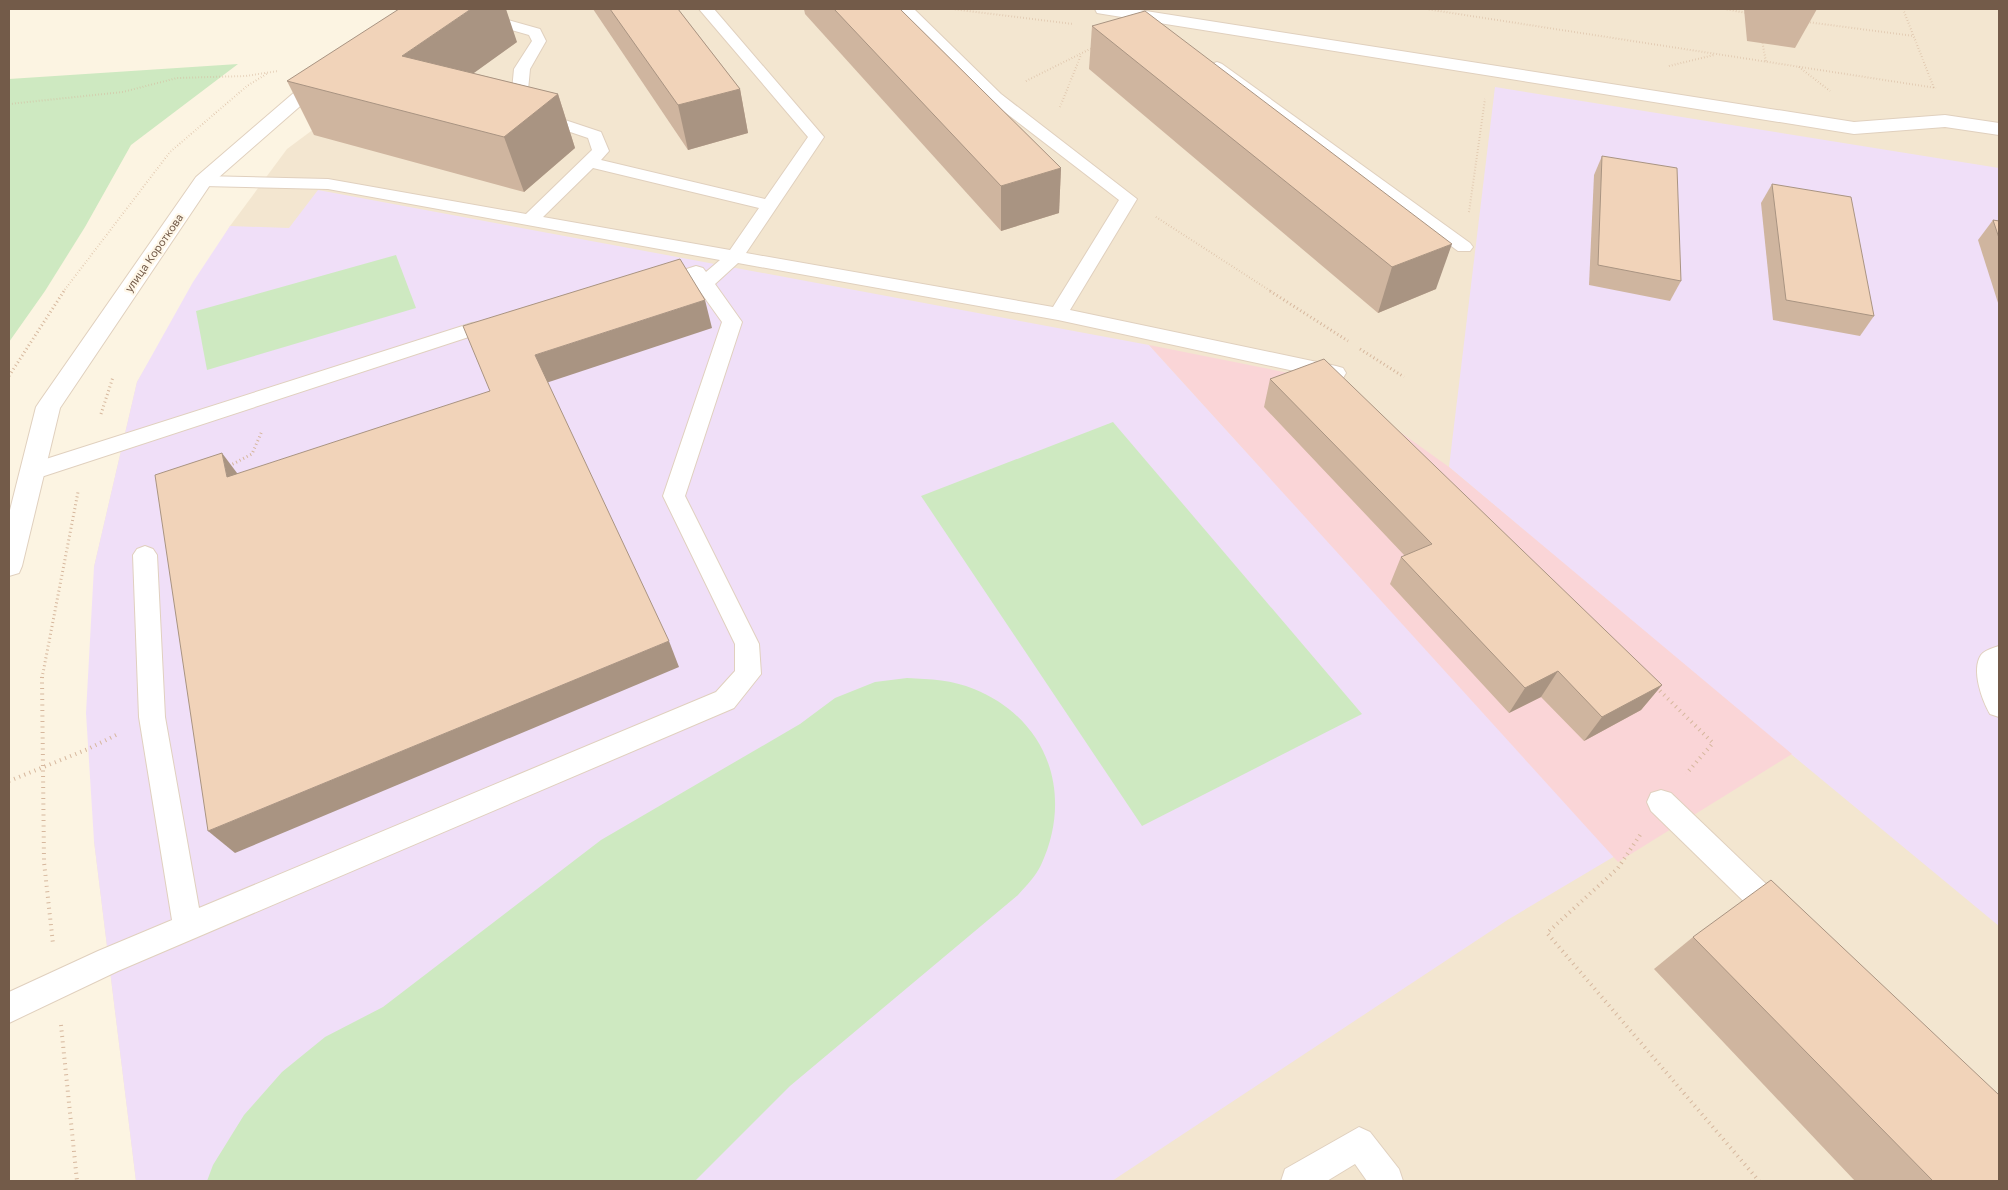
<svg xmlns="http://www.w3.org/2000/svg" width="2008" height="1190" viewBox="0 0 2008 1190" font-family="'Golos Text',sans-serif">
<rect width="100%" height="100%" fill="#fcf4e2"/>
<!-- residential -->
<polygon fill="#f3e6d0" points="475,9 1999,9 1999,1181 136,1181 94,841 94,567 137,382 230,226 287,149"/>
<!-- education -->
<g fill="#f0dff8">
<polygon points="1495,87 1999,168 1999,926 1688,669 1449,467"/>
<polygon points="318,190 1149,345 1615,856 1509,919 1112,1181 136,1181 94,841 86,713 94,567 137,382 193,282 230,226 289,228"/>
</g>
<!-- medical -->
<polygon fill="#fad5d7" points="1149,345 1329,381 1449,467 1792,754 1618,862"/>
<!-- green -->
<g fill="#cee9c1">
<polygon points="238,64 131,145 85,227 45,291 9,342 9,79"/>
<polygon points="396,255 416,308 207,370 196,311"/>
<polygon points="1113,422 1362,714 1142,826 921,496"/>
<path d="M907,678c23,1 46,2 67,11 74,30 100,105 67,176 -5,11 -15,21 -23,30l-228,191 -95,95h-488l6,-16 31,-50 38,-43 43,-35 58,-30 218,-167 199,-116 35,-26 40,-16z"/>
</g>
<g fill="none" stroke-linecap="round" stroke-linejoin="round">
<!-- lane casing -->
<g stroke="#e0d0be" stroke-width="2">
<g id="lane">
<path d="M447,9h22l71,20 6,12 -16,28 -2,21 19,24 54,18 8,19 -8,9 164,39 43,-62 -109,-128h15l110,128 -78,116 307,54 66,-107 -130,-100 -90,-91h15l87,85 136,105 -67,111 266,56 7,2 3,5 -3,5 -7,2 -278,-60 -320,-57 -23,21 27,38 -57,174 74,148 2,30 -27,34 -616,263 -109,52v-31l89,-41 74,-31 -33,-203 -6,-162 4,-6 8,-3 8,3 4,6 8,162 34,191 517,-216 19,-21v-27l-72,-148 59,-174 -30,-42 -33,10 -7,-2 -2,-4 2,-4 44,-14 7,2 3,4 14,-12 -392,-71 -125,-3 -6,-1 -3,-4 3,-4 6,-1 125,3 198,35 66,-64 -4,-12 -53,-18 -23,-30 2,-21 18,-28 -3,-6 -80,-23zM593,168l166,40 -29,42 -187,-33z"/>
<polygon points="1217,62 1222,64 1470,243 1473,247 1470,251 1458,251 1212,70 1209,67 1212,64"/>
<polygon points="497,320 504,322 507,326 504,330 481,333 32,480 24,478 21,472 24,466 472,323"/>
<path d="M1999,646v71l-9,-3c-8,-14 -19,-44 -9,-59 4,-5 12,-7 18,-9z"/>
<polygon points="1661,790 1671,793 1787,904 1791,914 1787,924 1777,928 1767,924 1651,811 1647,802 1651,793"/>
<polygon points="1359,1127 1370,1132 1399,1169 1403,1181 1367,1181 1355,1164 1327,1181 1281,1181 1285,1169"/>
</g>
</g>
<!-- street casing -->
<g stroke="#e0d0be" stroke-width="2">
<g id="street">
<polygon points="1095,9 1133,9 1854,122 1945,115 1999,123 1999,135 1945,127 1854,134 1103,14 1097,13"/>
<polygon points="324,71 330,72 333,76 330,80 210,185 60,408 22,566 19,573 9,576 9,514 36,407 40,401 196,177 318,72"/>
</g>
</g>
<!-- path-far2 -->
<g stroke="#d6b79d" stroke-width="2" stroke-dasharray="0.5 2.5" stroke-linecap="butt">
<polyline points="952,9 1073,24"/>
<polyline points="1426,9 1936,88"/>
<polyline points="1724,9 1747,13"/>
<polyline points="1903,9 1934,88"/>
<polyline points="1807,22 1914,36"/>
<polyline points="1762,40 1766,62"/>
<polyline points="1669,66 1714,55"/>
<polyline points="1799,67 1830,91"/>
<polyline points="1026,81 1092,48"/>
<polyline points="9,104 123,92 177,78 246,76 278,71"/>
<polyline points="1060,107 1081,55"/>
<polyline points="1469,212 1485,99"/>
<polyline points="1156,217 1272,292"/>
<polyline points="63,292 170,152 247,86 268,73"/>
</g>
<!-- path-far1 -->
<g stroke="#d6b79d" stroke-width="3" stroke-dasharray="1 3" stroke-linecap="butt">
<polyline points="1270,291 1348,341"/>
<polyline points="1360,349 1404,377"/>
<polyline points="9,376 64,291"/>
<polyline points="101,414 113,377"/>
<polyline points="229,466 252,454 262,431"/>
<polyline points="42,678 78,492"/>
</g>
<!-- path -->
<g stroke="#d6b79d" stroke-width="4" stroke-dasharray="1 4.5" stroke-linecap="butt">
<polyline points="42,677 44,862 53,944"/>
<polyline points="1656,687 1713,743 1686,774"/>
<polyline points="9,781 88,749 116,735"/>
<polyline points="1640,835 1618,868 1547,933 1759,1181"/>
<polyline points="61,1025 77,1181"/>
</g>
<!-- lane -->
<use href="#lane" fill="#fff" fill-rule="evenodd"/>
<!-- street -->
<use href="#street" fill="#fff" fill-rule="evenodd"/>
</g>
<!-- wall -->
<g fill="#cfb59f">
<polygon points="593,9 678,9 740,89 748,133 688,150"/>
<polygon points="804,9 900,9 1061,168 1059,213 1001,231 805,14"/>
<polygon points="1744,9 1817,9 1795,48 1747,41"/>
<polygon points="1092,26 1436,289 1378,313 1089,69"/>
<polygon points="517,42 473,73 558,94 575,148 524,192 314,135 287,81"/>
<polygon points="1602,156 1681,281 1670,301 1589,285 1594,175"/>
<polygon points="1772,184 1874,316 1860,336 1773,320 1761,203"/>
<polygon points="1993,220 1999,221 1999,306 1978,240"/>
<polygon points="1270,379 1662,685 1641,710 1584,741 1541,697 1509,713 1390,584 1401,557 1405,556 1264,407"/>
<polygon points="1693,937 1999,1181 1855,1181 1654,969"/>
</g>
<!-- shaded-wall -->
<g fill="#a99482">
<polygon points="471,9 506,9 517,42 424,109 402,56"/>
<polygon points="740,89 748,133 688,150 678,105"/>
<polygon points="558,94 575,148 524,192 504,137"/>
<polygon points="1061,168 1059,213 1001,231 1001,186"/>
<polygon points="1452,244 1436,289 1378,313 1392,267"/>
<polygon points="705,300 712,328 546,383 535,355"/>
<polygon points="222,453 243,481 227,477"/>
<polygon points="669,641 679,667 235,853 208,831"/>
<polygon points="1558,671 1541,697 1509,713 1525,688"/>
<polygon points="1662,685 1641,710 1584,741 1602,717"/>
</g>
<!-- building -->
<g fill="#f1d3b9" stroke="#a99482">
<polygon points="399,9 471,9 402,56 558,94 504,137 287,81"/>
<polygon points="610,9 678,9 740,89 678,105"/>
<polygon points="834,9 900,9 1061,168 1001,186"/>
<polygon points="1145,11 1452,244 1392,267 1092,26"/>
<polygon points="1602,156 1677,168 1681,281 1598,265"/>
<polygon points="1772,184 1851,197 1874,316 1786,300"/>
<polygon points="1993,220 1999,221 1999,238"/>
<polygon points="680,259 705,300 535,355 669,641 208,831 155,475 222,453 227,477 490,391 463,326"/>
<polygon points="1324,359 1662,685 1602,717 1558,671 1525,688 1401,557 1432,544 1270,379"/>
<polygon points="1771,880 1999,1095 1999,1181 1933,1181 1693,937"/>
</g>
<g text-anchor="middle" stroke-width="4.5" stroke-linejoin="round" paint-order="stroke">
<!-- far-street labels -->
<g font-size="11" fill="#735b49" stroke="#fff7e8">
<text transform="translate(154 253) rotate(-55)" y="4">улица Короткова</text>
</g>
</g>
<!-- border -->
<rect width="2008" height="1190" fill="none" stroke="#735b49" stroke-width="20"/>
</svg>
